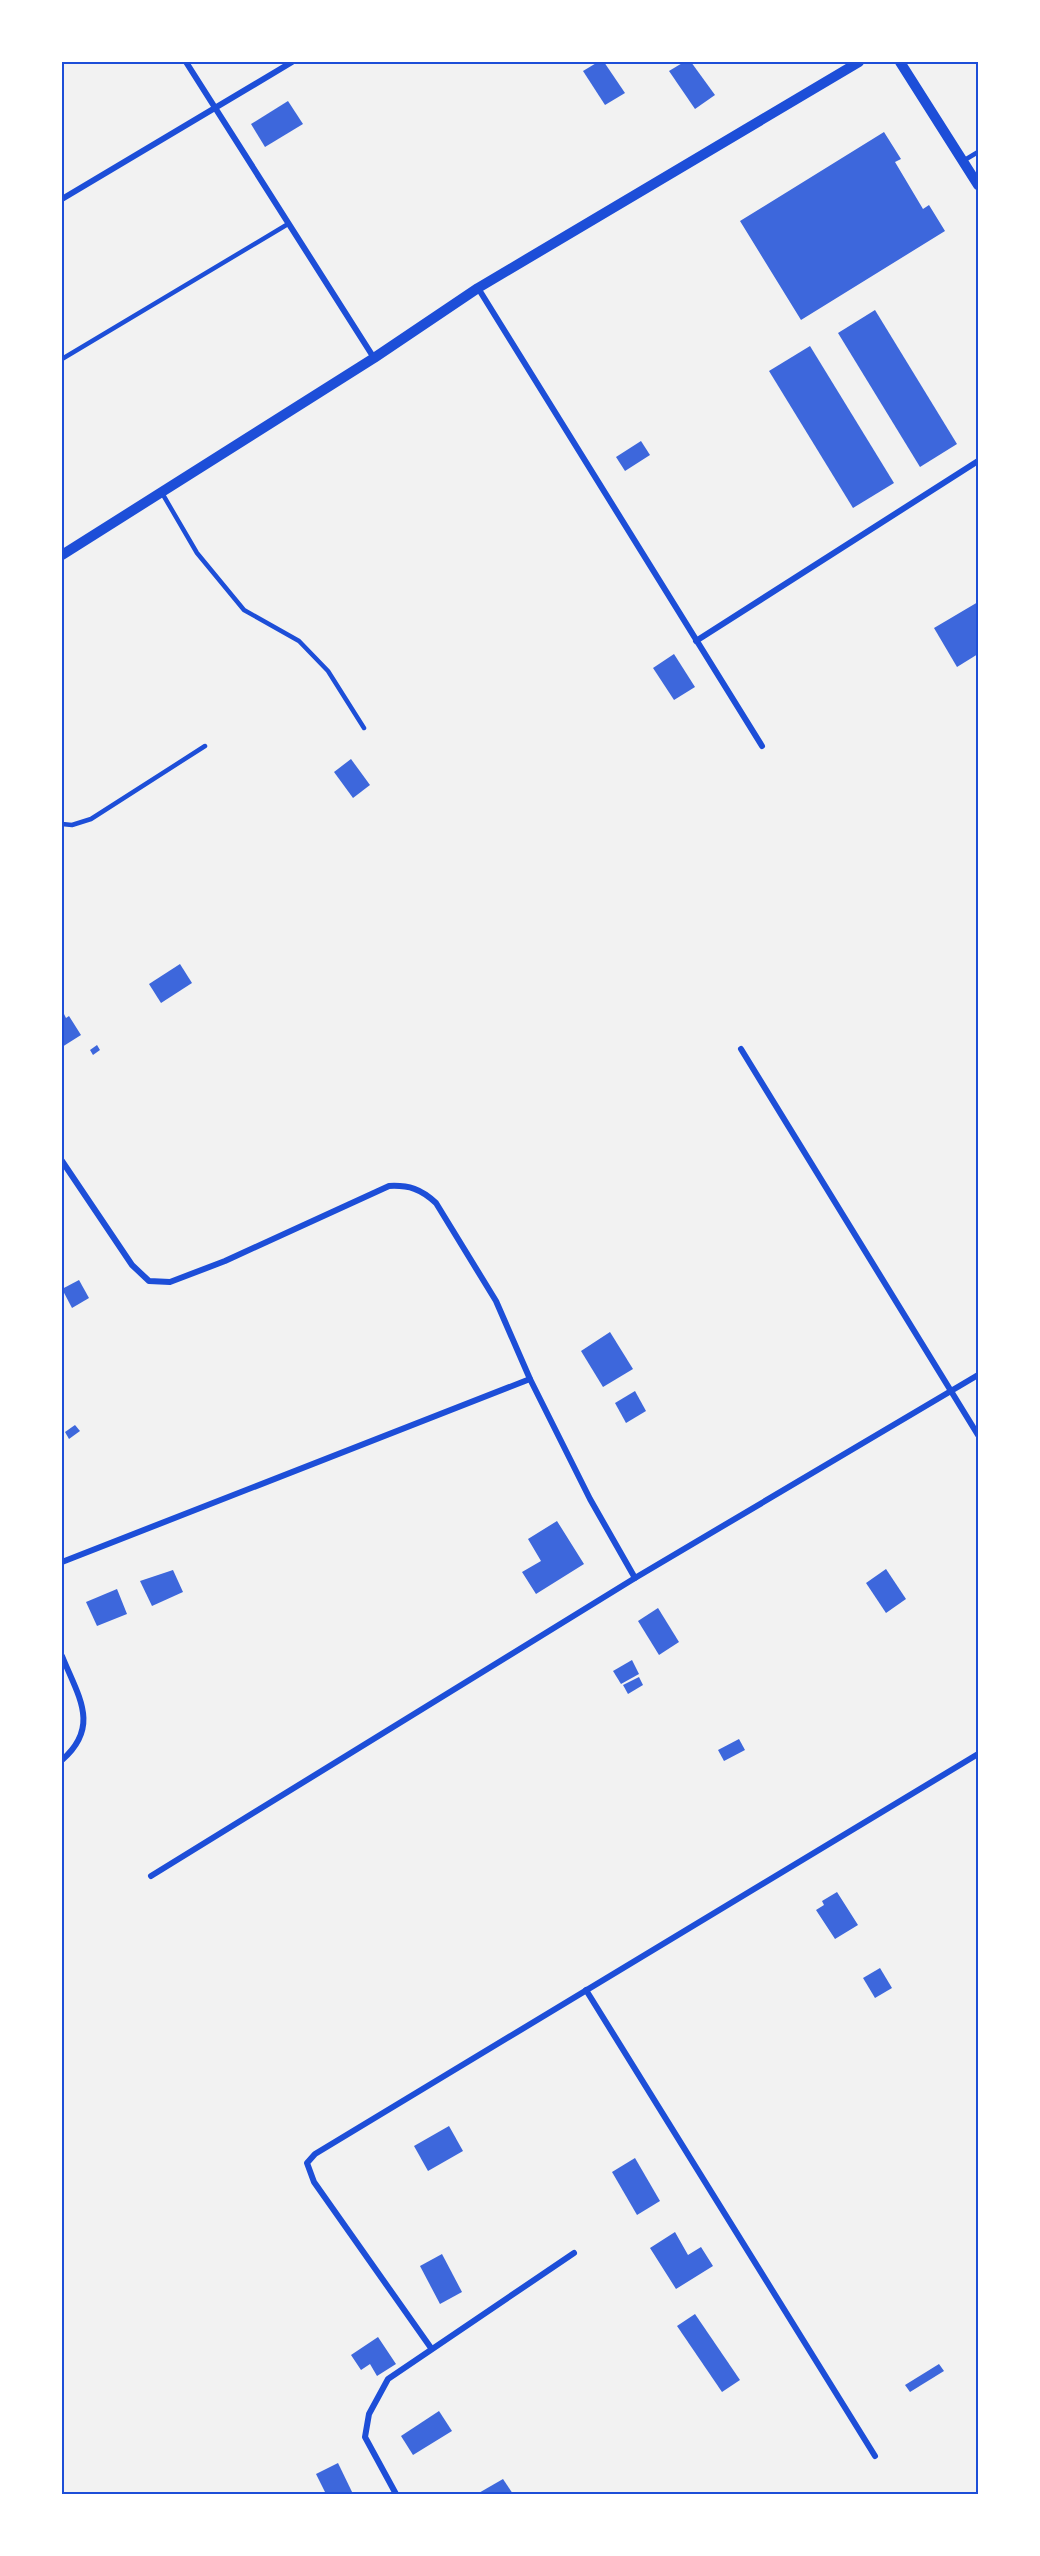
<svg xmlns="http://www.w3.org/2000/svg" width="1040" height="2556" viewBox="0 0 1040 2556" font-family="Signika,sans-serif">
<rect width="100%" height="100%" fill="#f2f2f2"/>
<!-- building -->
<g fill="#3d67dc">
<polygon points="598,62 604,62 625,93 605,105 583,71"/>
<polygon points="684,62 691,62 715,95 695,109 669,71"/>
<polygon points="288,101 303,124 265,147 251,124"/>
<polygon points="884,132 901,159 895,162 923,209 929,205 945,231 801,320 740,221"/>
<polygon points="875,310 957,444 920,467 838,333"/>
<polygon points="810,346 894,483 853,508 769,371"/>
<polygon points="641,441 650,455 625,471 616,457"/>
<polygon points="978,602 978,654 957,667 934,628"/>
<polygon points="674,654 695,687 674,700 653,668"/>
<polygon points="351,759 370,785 353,798 334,772"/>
<polygon points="180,964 192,983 161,1003 149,984"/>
<polygon points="62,1010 66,1018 69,1016 81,1035 62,1047"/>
<polygon points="97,1045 100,1050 93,1055 90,1050"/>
<polygon points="79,1280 89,1298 72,1308 62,1289"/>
<polygon points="610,1332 633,1369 603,1387 581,1351"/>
<polygon points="635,1391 646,1411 626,1423 615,1403"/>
<polygon points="75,1425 80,1431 69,1439 65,1432"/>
<polygon points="557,1521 584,1564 536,1594 522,1572 541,1561 528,1539"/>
<polygon points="886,1569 906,1599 886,1613 866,1583"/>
<polygon points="173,1570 183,1592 152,1606 140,1581"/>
<polygon points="117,1589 127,1614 97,1626 86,1602"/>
<polygon points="658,1608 679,1642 659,1655 638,1621"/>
<polygon points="632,1660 639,1674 621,1684 613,1671"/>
<polygon points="639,1677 643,1685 628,1694 623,1685"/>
<polygon points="739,1739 745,1750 724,1761 718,1750"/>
<polygon points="837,1892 858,1925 835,1939 816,1910 824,1905 822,1901"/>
<polygon points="880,1968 892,1988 875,1998 863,1978"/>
<polygon points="449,2126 463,2151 428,2171 414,2146"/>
<polygon points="635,2158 660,2201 637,2215 612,2172"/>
<polygon points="675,2232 688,2255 701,2247 713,2266 676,2289 650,2248"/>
<polygon points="442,2254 462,2292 440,2304 420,2266"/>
<polygon points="695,2314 740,2380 722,2392 677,2326"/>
<polygon points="378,2337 396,2364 377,2376 370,2364 361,2370 351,2355"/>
<polygon points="939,2364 944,2371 910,2392 905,2385"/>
<polygon points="439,2411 452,2431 413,2455 401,2436"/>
<polygon points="338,2463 353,2494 326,2494 316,2474"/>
<polygon points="503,2479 513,2494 477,2494"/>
</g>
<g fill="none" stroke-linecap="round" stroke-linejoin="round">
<!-- service -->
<g stroke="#1d4ed8" stroke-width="4.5">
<polyline points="963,161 978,152"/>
<polyline points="62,359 288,224"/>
<polyline points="162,493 197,553 244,610 299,641 328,671 364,728"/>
<polyline points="62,824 72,825 91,819 205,746"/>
</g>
<!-- minor -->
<g stroke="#1d4ed8" stroke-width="6">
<polyline points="186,62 374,358"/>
<polyline points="62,199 292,62"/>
<polyline points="478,288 762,746"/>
<polyline points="696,641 978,461"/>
<polyline points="741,1049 978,1435"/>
<path d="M62,1161l70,104 17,16 21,1 55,-21 164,-75c20,-1 32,3 47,17l60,98 34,78 60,120 45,79"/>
<polyline points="62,1562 530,1379"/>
<path d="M62,1656c16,40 39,70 0,104"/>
<polyline points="151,1876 635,1578 978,1375"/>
<polyline points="586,1990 875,2456"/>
<polyline points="431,2348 314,2182 307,2163 315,2154 978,1754"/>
<polyline points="396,2494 365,2437 369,2414 388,2379 574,2253"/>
</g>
<!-- tertiary -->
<g stroke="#1d4ed8" stroke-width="10">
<polyline points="900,62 978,185"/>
<polyline points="62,555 374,358 478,288 859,62"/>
</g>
</g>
<!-- border -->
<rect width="1040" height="2556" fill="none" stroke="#ffffff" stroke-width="126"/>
<rect x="63" y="63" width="914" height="2430" fill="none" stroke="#1d4ed8" stroke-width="2"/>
</svg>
